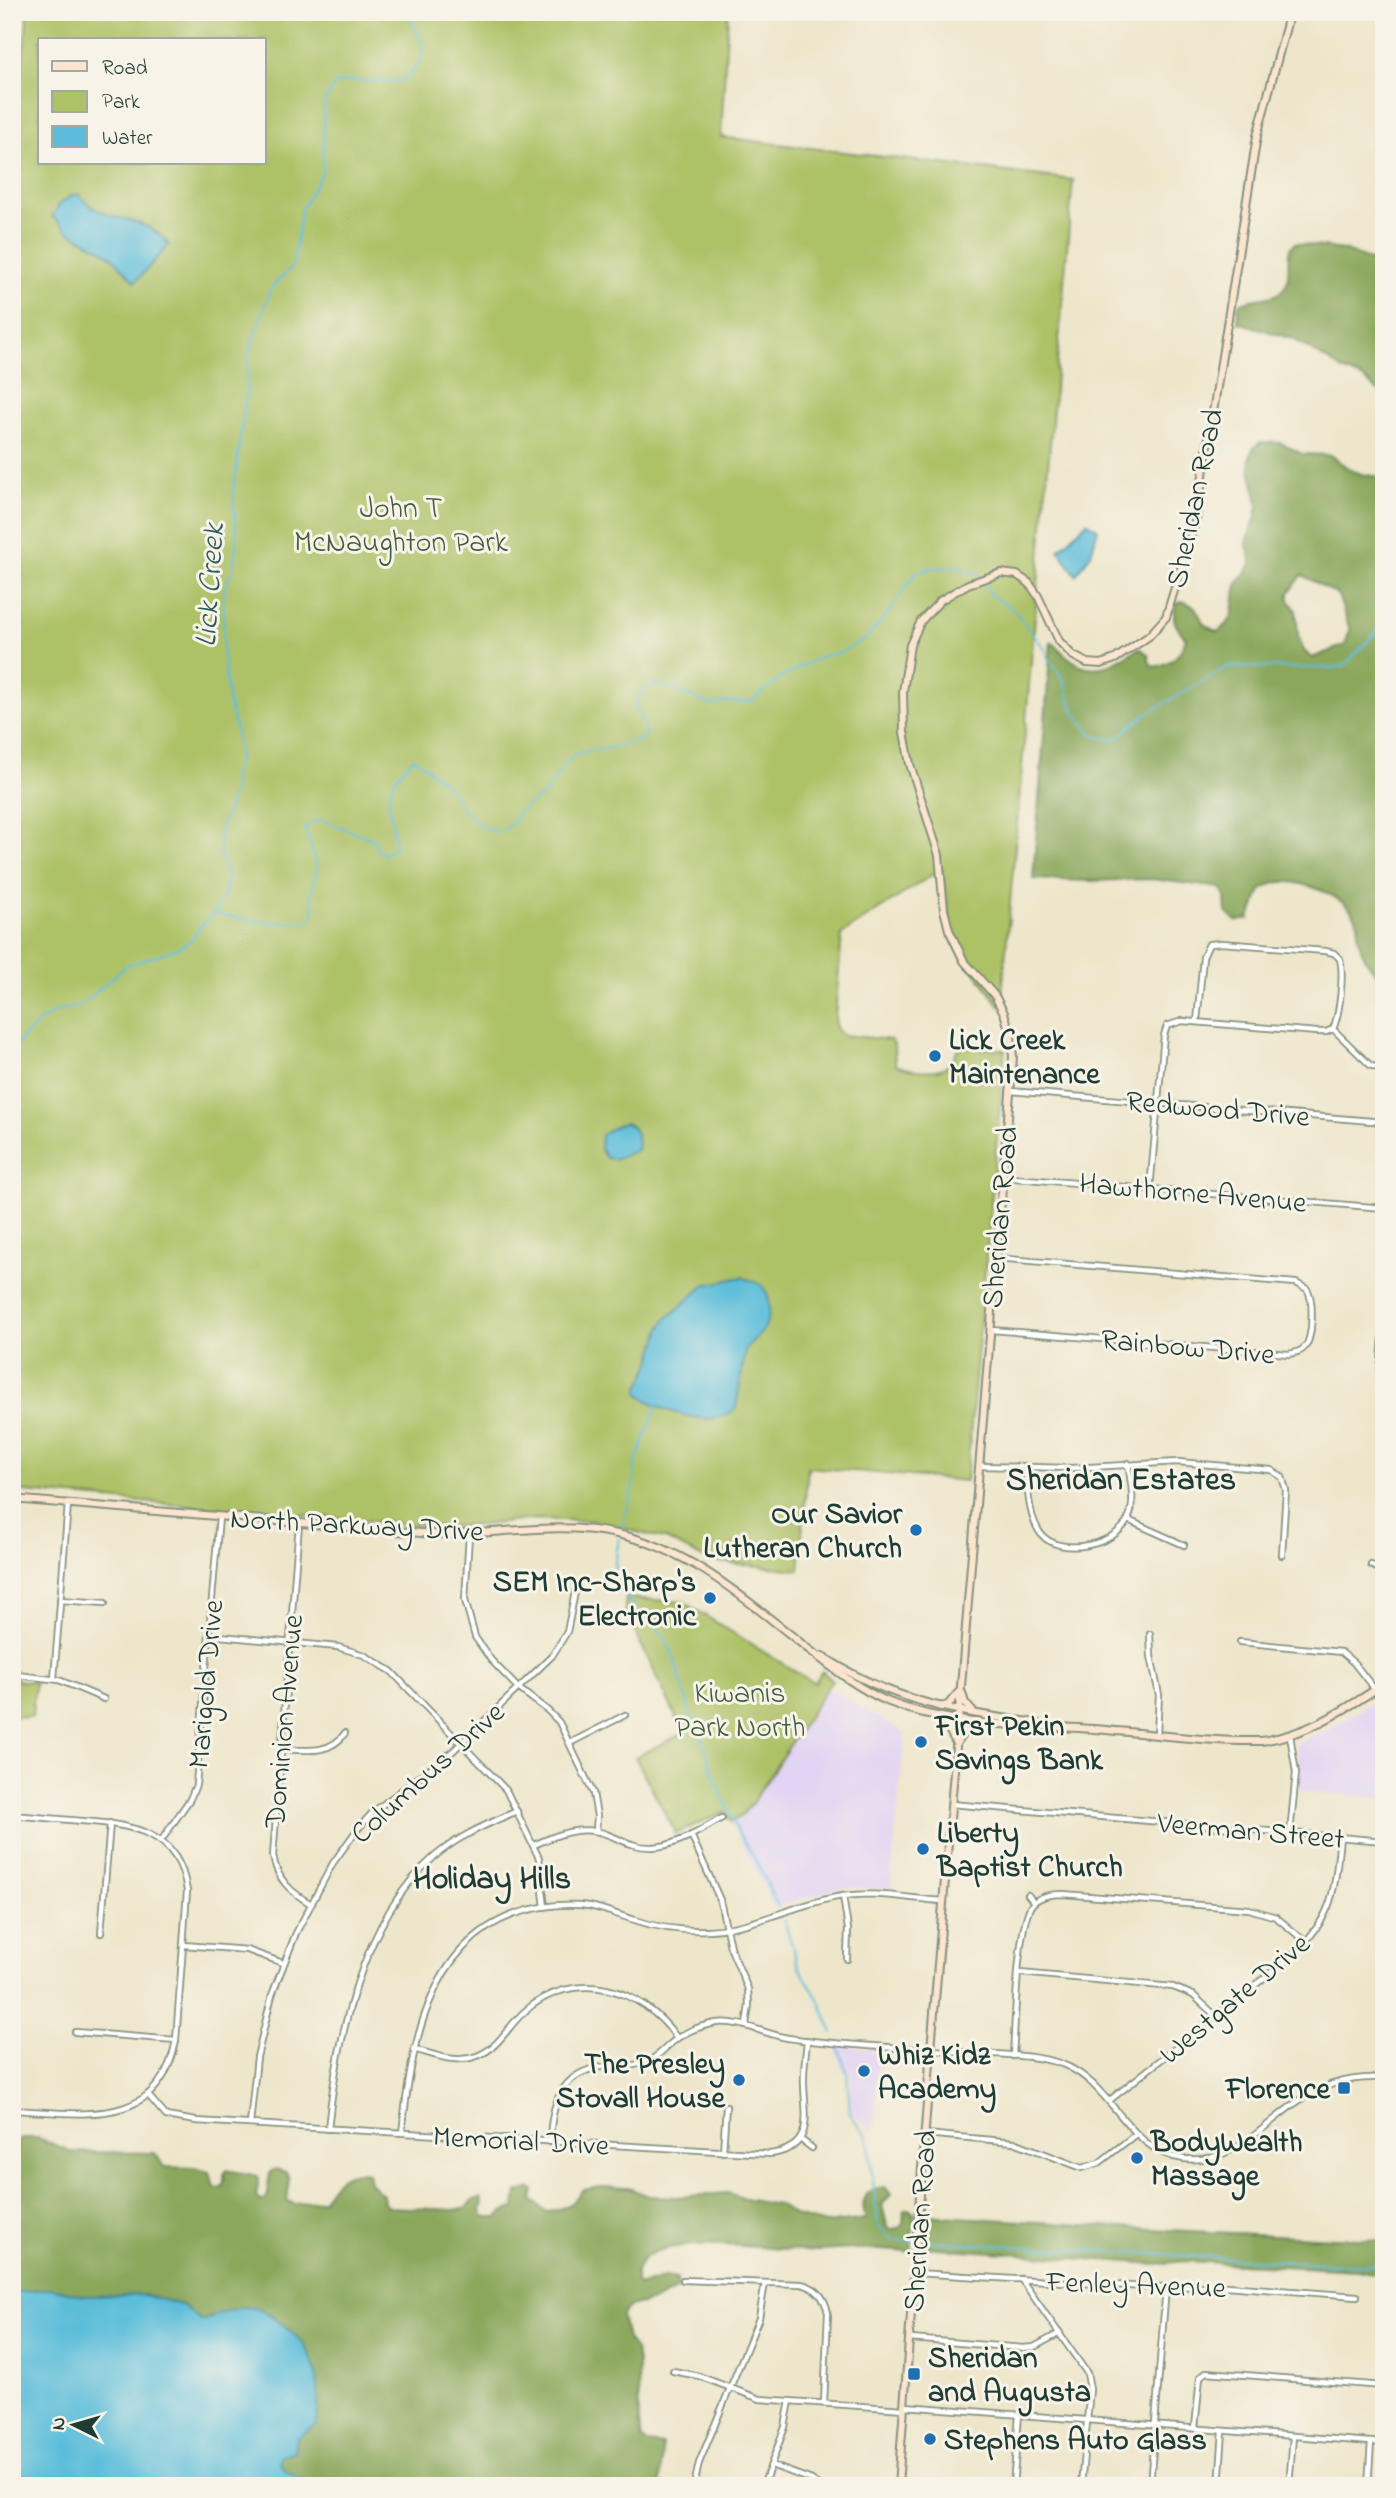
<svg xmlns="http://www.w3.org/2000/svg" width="1396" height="2498" viewBox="0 0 1396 2498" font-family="'Indie Flower',sans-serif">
<rect width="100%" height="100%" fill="#f7f3e8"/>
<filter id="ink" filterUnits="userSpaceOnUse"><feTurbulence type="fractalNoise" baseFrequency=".0143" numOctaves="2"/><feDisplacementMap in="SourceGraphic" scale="14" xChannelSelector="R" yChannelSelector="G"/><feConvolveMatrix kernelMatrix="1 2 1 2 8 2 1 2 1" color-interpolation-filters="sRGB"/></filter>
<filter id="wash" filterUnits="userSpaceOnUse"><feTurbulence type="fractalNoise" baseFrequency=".00686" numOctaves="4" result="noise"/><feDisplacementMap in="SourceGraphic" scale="28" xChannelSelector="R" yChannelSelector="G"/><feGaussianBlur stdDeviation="1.57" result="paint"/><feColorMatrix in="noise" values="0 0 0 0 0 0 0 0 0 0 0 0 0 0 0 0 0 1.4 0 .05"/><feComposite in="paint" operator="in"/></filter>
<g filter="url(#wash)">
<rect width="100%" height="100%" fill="#eee6cb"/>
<!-- built -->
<g fill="#e2d4f3">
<polygon points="827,1688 905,1733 890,1890 854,1887 836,1889 774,1907 731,1822 741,1816 751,1805"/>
<polygon points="1384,1695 1384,1798 1298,1791 1300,1771 1296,1744 1326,1731"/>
<polygon points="836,2046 879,2049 873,2132 852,2113 850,2098 851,2072 842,2071"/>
</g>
<!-- green -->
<g fill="#adc166" stroke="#667f4d" stroke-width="2" fill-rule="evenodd">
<path d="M28,12h700l-7,125 352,43 -72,827 -47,-64 -13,-74 -99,65 -7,82 1,12 6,7 49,5 3,5 1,18c8,8 44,11 53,2 6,-4 6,-13 12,-18l45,3 -39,431 -158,-14 -9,103 -90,-9 -41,-21 -73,-19 -60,-2 -53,6 -39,2 -431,-36v-1391h6zM40,40h224v123h-224z"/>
<polygon points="626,1598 683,1602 814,1683 822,1671 832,1680 751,1805 741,1816 731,1822 724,1812 676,1834 635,1757 684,1733 625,1611"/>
<polygon points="12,1671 16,1671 16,1680 35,1682 32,1717 12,1716"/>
</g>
<!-- forest -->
<g fill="#8aa75b" stroke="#547248" stroke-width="2" fill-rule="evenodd">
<path d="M1295,243l48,7 41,16v126l-6,-1 -14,-12 -19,-8 -52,-32 -55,-17v-17c15,-10 42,-2 49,-23 3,-11 0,-23 3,-34z"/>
<path d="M1261,442l20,1 21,11 29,1c16,14 30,23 53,21v504c-15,-13 -24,-26 -26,-46 0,-3 1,-7 0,-11 -7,-25 -54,-43 -77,-41 -7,0 -15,5 -20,8l-12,29 -13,2 -10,-9 -1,-15 -4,-9 -69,-9 -63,2 -56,-2 18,-237c7,4 10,10 17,15 25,22 47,6 71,-9l9,6 2,10 5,3c19,-5 25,-11 31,-29 -11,-12 -15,-18 -10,-34l7,-3 12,6 9,17 13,8c19,-10 16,-24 19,-43 5,-20 24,-18 10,-44 3,-13 11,-26 12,-39 0,-19 -21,-51 3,-64zM1302,575l36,20 12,35 -5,15 -33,13 -8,-7 -6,-16 -2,-25 -7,-10v-7z"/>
<path d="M21,2138h17l34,14 83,1 9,14 31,1 14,4 6,15 6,1 3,-6v-8l3,-4 32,6 -3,22 5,3 5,-1 4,-28 6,-3 10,3 3,7 -2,22 8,3 28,-4c9,-17 23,-32 45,-27l2,10 13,12 1,8 5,4 65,3 14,-3 3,-6 10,-3 2,5 -2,8 2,6h15l5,-5 12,-4 2,-16 13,-3 4,2 -2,9 15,12c17,-2 26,-9 36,-22l18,-3 27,1 21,8 28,1 50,-4 22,7 29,5 18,11 30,8 40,-5c-7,-18 0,-31 19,-32l6,7 -9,11 5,21 3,3 10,-1 3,-5 1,-13 5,-1 5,5 -3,38c-18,-1 -36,-3 -53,-3 -18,0 -36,3 -54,2 -34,-2 -149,-20 -166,15 -3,7 -3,14 1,20l26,-9 12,2 1,10 -24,12 -25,6 -7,9 5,24 9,10 2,13 1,61 3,15 4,4 16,2 -2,41h-347l-28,-16 -6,-8 10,-134 -29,-19 -58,12c-43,-34 -66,-23 -115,-25 -25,-1 -49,-15 -75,1v-129l5,-5 -1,-22z"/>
<polygon points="925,2215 1168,2230 1378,2240 1384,2242 1384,2276 1359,2270 1184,2261 1156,2264 923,2247"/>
</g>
<!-- water -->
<g fill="#5cbdda" stroke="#3e7d87" stroke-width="2">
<path d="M72,195h8c20,30 66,17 89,50l-34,37 -26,-28 -40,-22 -17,-16 8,-12z"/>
<polygon points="1087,522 1098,529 1091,554 1076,575 1059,550"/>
<path d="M625,1123c11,3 14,17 12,27l-22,9 -9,-1 -6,-9 1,-14 17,-10z"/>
<path d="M742,1277c5,2 16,5 20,9 12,12 8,37 -2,48 -6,6 -11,8 -15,17l-9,58c-6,4 -14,8 -20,9 -20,4 -64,-10 -77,-25v-6l11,-22 11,-37 5,-9 39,-34z"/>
<path d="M52,2288l32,8 60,-1 38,10 20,16c14,-5 26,-12 41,-14 15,-1 23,6 35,14 39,27 45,59 38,104l-20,13 -2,13 -13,5 -2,6 6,8 28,16h-288l-3,-8 -10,-5v-176l7,-5z"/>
</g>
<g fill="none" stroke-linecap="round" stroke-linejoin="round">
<!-- stream -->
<g stroke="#5cbdda" stroke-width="2">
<polyline points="985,582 990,595 1013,609 1045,649 1049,660 1063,678 1073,710 1090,733 1102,738 1116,739 1146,714 1227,667 1332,668 1344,666 1384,624"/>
<path d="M214,913c26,6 72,15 98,6l2,-13 -3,-12 6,-26 -12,-40 14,-9 56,21 1,9 9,6 10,-8c-2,-43 -20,-54 19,-89 9,6 31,25 37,33 16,21 20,34 48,42l14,-10 5,-11 28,-19 18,-28 13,-12 39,-6 31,-10 -12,-33 4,-8 14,-12 16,4 43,17 13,-3h26l31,-25 40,-21 18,-3 28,-16 26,-32 22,-32 15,-5 28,-1 19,7 4,3"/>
<polyline points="12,1055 21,1039 41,1021 56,1011 80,1006 126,966 175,949 192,940 199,928 214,913 224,895 228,878 219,851 220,831 234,790 233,778 239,757 236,731 229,706 223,656 224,601 225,588 233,567 237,541 233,492 247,387 248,355 271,288 293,266 301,210 323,171 324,104 335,84 350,81 404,81 419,64 424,48 408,12"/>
<polyline points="620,1532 631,1497 637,1459 657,1406"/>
<polyline points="619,1538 615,1564 619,1582 633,1607 661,1632 672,1652 695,1729 703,1743 714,1776 738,1832 758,1864 778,1907"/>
<polyline points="784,1920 799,1967 820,2002 833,2033"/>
<polyline points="838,2047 847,2072 850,2114 867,2137 869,2145 878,2226 892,2240 913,2241"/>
<polyline points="923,2241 1353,2265 1375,2265 1380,2257 1384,2244"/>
</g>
</g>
</g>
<g filter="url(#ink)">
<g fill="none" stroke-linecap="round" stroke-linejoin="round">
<!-- street casing -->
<g stroke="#869280" stroke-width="8">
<g id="street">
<polyline points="1383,54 1384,52"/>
<polyline points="1333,1029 1370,1065 1384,1071"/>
<polyline points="1010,1091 1384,1122"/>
<polyline points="1003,1177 1384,1208"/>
<path d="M1150,1189l14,-154 3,-9 15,-5 135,11h9l7,-3c7,-16 11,-54 7,-70l-6,-6 -9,-2 -103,-8 -13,1 -6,13 -6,65"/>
<polyline points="1384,1325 1380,1373 1384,1385"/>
<path d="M991,1330l298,24c6,-1 12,-2 16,-7 8,-10 9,-48 2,-58l-11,-6 -300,-25"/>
<polyline points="979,1466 1072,1468 1178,1462 1271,1470 1282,1477 1286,1490 1282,1555"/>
<path d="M1025,1466c3,21 3,51 16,68 19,24 78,11 88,-17 7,-16 1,-37 -1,-54"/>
<polyline points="1128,1520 1184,1545"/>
<path d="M299,1524l-26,332c4,24 18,36 38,48"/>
<polyline points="469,1535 465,1600 475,1637 491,1660 518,1688 547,1710 559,1722 593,1793 597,1816 596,1831"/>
<polyline points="1371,1565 1384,1572"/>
<polyline points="60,1600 105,1603"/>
<polyline points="1150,1634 1151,1656 1159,1695 1157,1734"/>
<polyline points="209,1635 338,1647 364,1655 391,1671 506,1790 539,1858 545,1907"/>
<polyline points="1240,1642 1341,1652 1354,1663 1375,1690"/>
<polyline points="17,1675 59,1680 104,1699"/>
<polyline points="54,1679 68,1504"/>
<polyline points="570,1743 625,1715"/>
<path d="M281,1749c23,1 50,6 64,-16"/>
<polyline points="951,1804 1384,1841"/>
<path d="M12,1815c24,2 47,4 70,6 51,4 97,10 105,70l-11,149c-16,91 -95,73 -164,70"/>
<polyline points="1290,1833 1296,1773 1290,1735"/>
<polyline points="691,1835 720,1900 730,1947 748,1989 749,2005 746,2025"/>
<polyline points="161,1841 190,1799 196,1785 219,1517"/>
<path d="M534,1845c24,-11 46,-20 72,-11 16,6 29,14 47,13 24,-1 48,-17 69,-29"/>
<polyline points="1028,1895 1034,1902"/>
<polyline points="843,1896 848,1929 847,1959"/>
<polyline points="101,1933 110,1823"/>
<polyline points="184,1945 247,1950 283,1963"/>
<polyline points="1020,1973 1173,1987 1193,1995 1216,2016"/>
<polyline points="75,2032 176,2040"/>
<path d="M414,2049c21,6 42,15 63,7 22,-8 30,-29 47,-44 50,-45 118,-25 153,26"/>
<path d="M1013,2056c2,-28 4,-136 20,-153 8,-8 20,-9 30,-9l186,15 27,8 30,25"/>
<path d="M148,2095l18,21 30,5 574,33c45,-6 35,-38 34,-69 -1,-15 2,-31 3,-45"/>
<path d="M1110,2100l178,-141c46,-41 46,-64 52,-122"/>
<polyline points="250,2124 257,2057 272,1995 296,1933 333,1863 356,1831 373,1812 453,1751 552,1656 567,1632 575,1592"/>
<path d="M328,2129c9,-90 34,-210 106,-272 24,-21 54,-33 83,-46"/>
<path d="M402,2133c9,-82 24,-187 113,-219 24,-8 49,-11 74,-8 16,3 31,10 46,14 23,8 48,11 73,10 46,-2 85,-25 129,-33 34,-7 72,2 106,4"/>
<polyline points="925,2134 1014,2142 1082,2168 1099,2163 1136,2134"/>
<polyline points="800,2139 812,2148"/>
<path d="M550,2142c1,-36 10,-69 51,-75 16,-2 32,1 47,-6 8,-3 14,-10 21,-16 13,-12 30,-19 47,-22 26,-3 47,11 72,15 63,9 127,10 190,15 28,2 58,2 84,11 51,19 66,89 122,95 48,5 75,-30 110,-55 26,-19 57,-28 90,-26"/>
<polyline points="723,2152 726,2106"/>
<polyline points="916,2273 1146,2287 1226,2286 1357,2296"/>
<polyline points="1021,2279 1087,2373 1090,2389 1081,2486"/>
<path d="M683,2280l118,4c16,3 24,14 27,29l-4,90"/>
<polyline points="910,2339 1023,2348 1034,2347 1060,2333"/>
<polyline points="673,2371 699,2376 760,2399 904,2409"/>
<polyline points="905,2406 1384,2443"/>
<polyline points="1195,2428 1200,2377 1206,2372 1384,2386"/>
<polyline points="771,2465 812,2480 818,2486"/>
<polyline points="694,2486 699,2463 759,2318 765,2283"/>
<polyline points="763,2486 785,2427 790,2401"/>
<polyline points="1013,2486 1019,2415"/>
<polyline points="1150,2486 1166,2287"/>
<polyline points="1219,2486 1223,2431"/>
<polyline points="1289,2486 1293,2436"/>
<polyline points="1368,2486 1371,2442"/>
</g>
</g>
<!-- secondary casing -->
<g stroke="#869280" stroke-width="10">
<g id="secondary">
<path d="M12,1499l421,35c62,2 123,-14 184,0 73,15 128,65 185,110 28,22 54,44 87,58 65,26 135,22 204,27 55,4 112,13 168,12 47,-6 84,-32 123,-57"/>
<path d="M822,1656c71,46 133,56 215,67"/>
<polyline points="962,1693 965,1703 974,1713"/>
<polyline points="940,1707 948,1705 958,1693"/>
<polyline points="939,1719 947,1726 955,1741"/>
<polyline points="957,1742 966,1729 976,1724"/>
<polyline points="898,2486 931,2049 1013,1057 1011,1035 1004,1013 995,996 964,961 949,930 944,910 939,855 910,764 904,732 903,692 910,645 921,621 941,600 968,584 1001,573 1017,575 1029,583 1038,596 1059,641 1072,655 1087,663 1101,664 1115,659 1149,636 1166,617 1196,519 1257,136 1290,12"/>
</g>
</g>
<!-- street -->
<use href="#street" stroke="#fff" stroke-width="4.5"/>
<!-- secondary -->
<use href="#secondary" stroke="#fce5cf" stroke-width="6"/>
</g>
</g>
<!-- markers -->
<g fill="#1f6fb2" stroke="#f7f3e8" stroke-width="2.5">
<circle cx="935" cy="1056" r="7"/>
<circle cx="916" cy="1530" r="7"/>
<circle cx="710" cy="1598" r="7"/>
<circle cx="921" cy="1742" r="7"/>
<circle cx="923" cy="1849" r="7"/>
<circle cx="864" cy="2071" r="7"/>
<circle cx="739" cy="2080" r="7"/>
<rect x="1337" y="2081" width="14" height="14" rx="3.5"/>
<circle cx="1137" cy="2158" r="7"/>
<rect x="907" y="2367" width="14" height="14" rx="3.5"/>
<circle cx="930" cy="2439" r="7"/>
</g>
<g text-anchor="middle" stroke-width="6" stroke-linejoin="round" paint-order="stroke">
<!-- street labels -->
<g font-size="30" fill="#1f3d34" stroke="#f7f3e8">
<text transform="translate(1194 498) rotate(-78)" y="10">Sheridan Road</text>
<text transform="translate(1218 1108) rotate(5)" y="10">Redwood Drive</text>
<text transform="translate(1193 1192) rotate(5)" y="10">Hawthorne Avenue</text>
<text transform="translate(999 1217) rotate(-85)" y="10">Sheridan Road</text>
<text transform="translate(1188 1346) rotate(5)" y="10">Rainbow Drive</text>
<text transform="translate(357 1524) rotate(3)" y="10">North Parkway Drive</text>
<text transform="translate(205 1684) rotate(-85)" y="10">Marigold Drive</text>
<text transform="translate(283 1721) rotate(-85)" y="10">Dominion Avenue</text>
<text transform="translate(427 1772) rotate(-42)" y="10">Columbus Drive</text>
<text transform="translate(1251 1830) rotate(5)" y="10">Veerman Street</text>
<text transform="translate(1234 1998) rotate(-40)" y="10">Westgate Drive</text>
<text transform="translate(521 2140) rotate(3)" y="10">Memorial Drive</text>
<text transform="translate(919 2221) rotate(-86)" y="10">Sheridan Road</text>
<text transform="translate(1136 2284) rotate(2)" y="10">Fenley Avenue</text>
</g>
<!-- park labels -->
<g font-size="30" fill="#425e40" stroke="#f7f3e8">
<text x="401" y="517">John T<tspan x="401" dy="34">McNaughton Park</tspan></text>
<text x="740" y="1702">Kiwanis<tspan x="740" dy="34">Park North</tspan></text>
</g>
<!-- poi labels -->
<g font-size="30" font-weight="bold" fill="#1f3d34" stroke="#f7f3e8" text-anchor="start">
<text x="949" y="1049">Lick Creek<tspan x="949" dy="34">Maintenance</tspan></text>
<text x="902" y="1523" text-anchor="end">Our Savior<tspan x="902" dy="34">Lutheran Church</tspan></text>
<text x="696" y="1591" text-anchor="end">SEM Inc-Sharp's<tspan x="696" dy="34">Electronic</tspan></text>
<text x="935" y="1735">First Pekin<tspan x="935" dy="34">Savings Bank</tspan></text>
<text x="937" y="1842">Liberty<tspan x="937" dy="34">Baptist Church</tspan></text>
<text x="878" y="2064">Whiz Kidz<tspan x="878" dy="34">Academy</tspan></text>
<text x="725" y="2073" text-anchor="end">The Presley<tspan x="725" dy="34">Stovall House</tspan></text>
<text x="1330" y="2098" text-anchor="end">Florence</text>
<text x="1151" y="2151">BodyWealth<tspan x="1151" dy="34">Massage</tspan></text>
<text x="928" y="2367">Sheridan<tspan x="928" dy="34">and Augusta</tspan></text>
<text x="944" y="2449">Stephens Auto Glass</text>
</g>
<!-- water labels -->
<g font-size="32" font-style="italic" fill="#2e5d5e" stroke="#f7f3e8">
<text transform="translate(208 585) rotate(-86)" y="11">Lick Creek</text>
</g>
<!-- neighbourhood labels -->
<g font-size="32" font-weight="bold" fill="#1f3d34" stroke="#f7f3e8">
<text x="1121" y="1489">Sheridan Estates</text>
<text x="492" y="1888">Holiday Hills</text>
</g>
</g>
<!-- margin -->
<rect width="1396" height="2498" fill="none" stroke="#f7f3e8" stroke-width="42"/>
<!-- legend -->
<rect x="38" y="38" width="228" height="126" fill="#f7f3e8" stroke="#a1aaa0" stroke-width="2"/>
<rect x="52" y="61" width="35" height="10" fill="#fce5cf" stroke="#a1aaa0" stroke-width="2"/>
<text x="102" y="74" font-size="21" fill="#1f3d34">Road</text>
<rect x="52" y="91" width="35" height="21" fill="#adc166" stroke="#a1aaa0" stroke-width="2"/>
<text x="102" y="108" font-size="21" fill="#1f3d34">Park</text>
<rect x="52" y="126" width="35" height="21" fill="#5cbdda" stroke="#a1aaa0" stroke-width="2"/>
<text x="102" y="144" font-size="21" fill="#1f3d34">Water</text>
<!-- north arrow -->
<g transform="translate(74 2425) rotate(275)" stroke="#f7f3e8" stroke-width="5" paint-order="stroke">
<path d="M0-5L12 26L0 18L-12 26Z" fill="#1f3d34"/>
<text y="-10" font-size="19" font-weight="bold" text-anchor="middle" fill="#1f3d34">N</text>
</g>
</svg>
